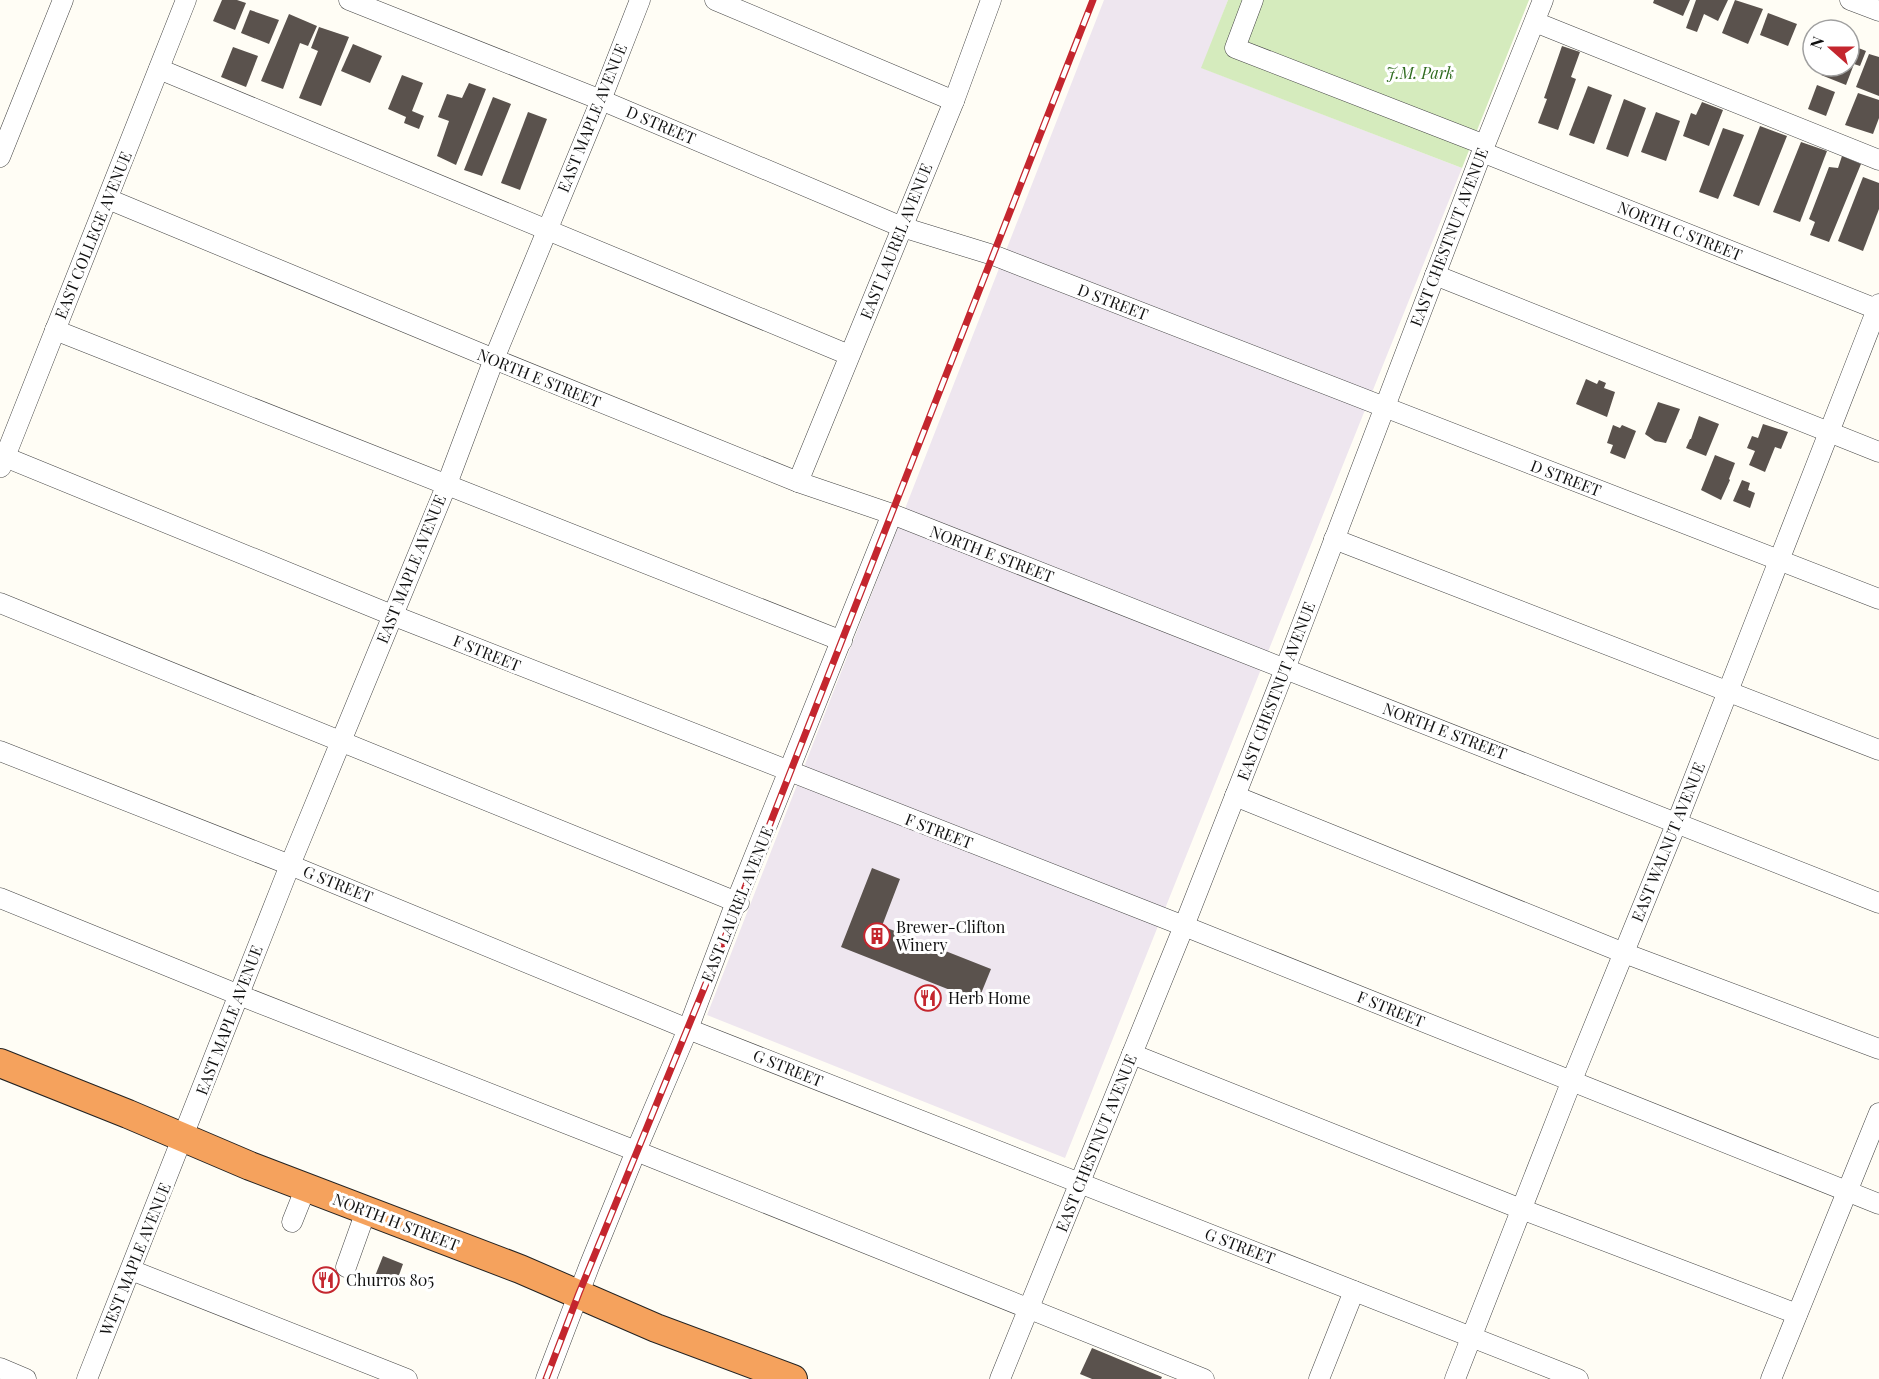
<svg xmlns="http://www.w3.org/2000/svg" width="1879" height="1379" viewBox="0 0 1879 1379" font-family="'Playfair Display',serif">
<rect width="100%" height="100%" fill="#fffdf5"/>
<!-- industrial -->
<polygon fill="#eee6ef" points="1104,0 1228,0 1202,68 1462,168 1065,1158 707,1015"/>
<!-- green -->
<polygon fill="#d5ebbd" points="1228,0 1529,0 1462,168 1201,68"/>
<!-- building -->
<g fill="#5a524d">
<polygon points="222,0 237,0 246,3 235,30 213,21"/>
<polygon points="1654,0 1690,0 1683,16 1653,3"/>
<polygon points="1696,0 1728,0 1718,21 1704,14 1697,32 1686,28"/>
<polygon points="1735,0 1763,9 1748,44 1722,33"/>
<polygon points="250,10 279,20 269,44 241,33"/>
<polygon points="1768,13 1797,24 1788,46 1760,35"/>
<polygon points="289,14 317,26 308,46 300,43 283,89 261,81"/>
<polygon points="319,27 349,37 321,106 299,98 318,51 311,48"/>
<polygon points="353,44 382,56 370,83 341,71"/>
<polygon points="1851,45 1866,51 1860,66 1854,64 1846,85 1821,75 1824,66 1849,66 1849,49"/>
<polygon points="1562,46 1580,52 1571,77 1576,79 1558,130 1538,123 1547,99 1544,98"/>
<polygon points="233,47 258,56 246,87 221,77"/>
<polygon points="1869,54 1879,57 1879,96 1856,87"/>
<polygon points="402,75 423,83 412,111 424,116 419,129 404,123 406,117 388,109"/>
<polygon points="469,83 486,89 456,165 437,156 449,121 438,117 447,94 462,98"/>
<polygon points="1817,85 1835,92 1826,116 1808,109"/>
<polygon points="1588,86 1612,95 1594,144 1569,135"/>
<polygon points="1858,93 1879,100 1879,118 1873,134 1845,125"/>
<polygon points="493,97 511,104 482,176 464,170"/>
<polygon points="1624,99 1646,108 1628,157 1606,149"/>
<polygon points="1702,102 1723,110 1709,146 1683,136 1691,113 1696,115"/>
<polygon points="528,112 547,119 520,190 501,183"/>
<polygon points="1656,112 1680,121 1666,161 1641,152"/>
<polygon points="1760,126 1787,136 1759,206 1733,196"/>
<polygon points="1723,128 1744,135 1718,199 1699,192"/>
<polygon points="1801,142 1827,151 1800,222 1773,212"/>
<polygon points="1842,156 1861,164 1829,242 1810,235 1815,222 1809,219 1829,167 1838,168"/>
<polygon points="1863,177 1879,183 1879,209 1863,251 1838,241"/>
<polygon points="1586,379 1597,384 1599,380 1606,383 1604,388 1615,392 1607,417 1576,404"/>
<polygon points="1658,402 1680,409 1666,443 1655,441 1645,434"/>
<polygon points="1699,416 1719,424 1706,456 1686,448 1690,439 1691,439"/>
<polygon points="1763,424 1788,432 1781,449 1775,447 1765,472 1749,465 1755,451 1747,448 1752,436 1758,438"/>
<polygon points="1613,425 1620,428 1622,425 1636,431 1625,459 1610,453 1613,445 1607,443"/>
<polygon points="1715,455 1735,463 1729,479 1730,480 1721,500 1701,490"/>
<polygon points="1742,480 1750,483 1748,490 1755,493 1750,508 1733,501"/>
<polygon points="872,868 900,879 882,926 991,969 978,1001 841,947"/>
<polygon points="383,1256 403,1264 394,1289 373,1281"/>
<polygon points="1092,1348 1162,1377 1161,1379 1092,1379 1080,1374"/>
</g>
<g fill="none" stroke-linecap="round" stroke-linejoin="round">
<!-- minor casing -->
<g stroke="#444" stroke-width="21">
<g id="minor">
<polyline points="349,0 601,100 902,227 993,255 1879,599"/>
<polyline points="715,0 954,101"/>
<polyline points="1253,0 1235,48 1485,145"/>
<polyline points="1850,0 1879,11"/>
<polyline points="1535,22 1879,160"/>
<polyline points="159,69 849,355"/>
<polyline points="1482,152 1879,310"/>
<polyline points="0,157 63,0"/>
<polyline points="108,199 494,359 798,482 892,514 1879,903"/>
<polyline points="1435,275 1879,452"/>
<polyline points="55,330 842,641"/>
<polyline points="0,455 392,615 1184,926 1879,1204"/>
<polyline points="1,467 186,0"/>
<polyline points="798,482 954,101 991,0"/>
<polyline points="1334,539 1879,750"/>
<polyline points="0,603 739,903"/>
<polyline points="0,751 290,865 688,1029 1578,1379"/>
<polyline points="1235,796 1624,953 1879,1049"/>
<polyline points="0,898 239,995 636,1151 1204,1379"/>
<polyline points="1132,1054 1521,1209 1797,1314"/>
<polyline points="292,1222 306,1187"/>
<polyline points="346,1267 366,1211"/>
<polyline points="131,1270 407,1379"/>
<polyline points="0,1368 26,1379"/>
<polyline points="87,1379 290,865 447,484 494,359 601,100 640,0"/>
<polyline points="546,1379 590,1264 636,1151 688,1029 736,902 892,514"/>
<polyline points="1000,1379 1184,926 1285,669 1482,152 1543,0"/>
<polyline points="1319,1379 1354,1291"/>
<polyline points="1455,1379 1572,1080 1677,822 1879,304"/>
<polyline points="1771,1379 1879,1113"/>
</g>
</g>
<!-- highway casing -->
<g stroke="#222" stroke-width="30">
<polyline id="highway" points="0,1063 128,1114 250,1166 520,1269 656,1328 793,1379"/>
</g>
<!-- minor -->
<use href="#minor" stroke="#fff" stroke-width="20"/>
<!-- highway -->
<use href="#highway" stroke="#f5a25d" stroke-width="28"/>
<!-- rail casing -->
<g stroke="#c4262e" stroke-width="7">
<polyline id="rail" points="546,1379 579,1293 739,903 1093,0"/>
</g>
<!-- rail -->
<use href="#rail" stroke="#fff" stroke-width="4.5" stroke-dasharray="14" stroke-linecap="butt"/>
</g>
<!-- icons -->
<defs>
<g id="building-ring" transform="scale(1.35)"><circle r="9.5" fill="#fff" stroke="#c4262e" stroke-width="1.5"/><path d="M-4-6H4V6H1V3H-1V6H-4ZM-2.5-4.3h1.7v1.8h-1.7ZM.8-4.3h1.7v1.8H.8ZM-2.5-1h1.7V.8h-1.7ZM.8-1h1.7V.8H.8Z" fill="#c4262e"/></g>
<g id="restaurant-ring" transform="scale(1.35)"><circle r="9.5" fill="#fff" stroke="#c4262e" stroke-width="1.5"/><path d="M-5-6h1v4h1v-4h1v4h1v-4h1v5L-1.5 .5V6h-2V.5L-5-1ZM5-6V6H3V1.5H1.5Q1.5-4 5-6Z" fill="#c4262e"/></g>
</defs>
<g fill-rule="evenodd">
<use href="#building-ring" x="877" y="936"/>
<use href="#restaurant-ring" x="928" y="998"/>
<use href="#restaurant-ring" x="326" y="1280"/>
</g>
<g text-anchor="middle" stroke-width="6" stroke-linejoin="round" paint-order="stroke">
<!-- park labels -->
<g font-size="16" font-style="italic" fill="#2f6b1f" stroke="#fff">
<text x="1420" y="79">J.M. Park</text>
</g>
<!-- street labels -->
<g font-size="16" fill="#111" stroke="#fff">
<text transform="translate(592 118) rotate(-68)" y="6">EAST MAPLE AVENUE</text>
<text transform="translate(661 125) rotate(23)" y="6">D STREET</text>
<text transform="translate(1680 231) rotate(22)" y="6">NORTH C STREET</text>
<text transform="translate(93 235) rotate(-68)" y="6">EAST COLLEGE AVENUE</text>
<text transform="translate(1449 237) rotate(-69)" y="6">EAST CHESTNUT AVENUE</text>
<text transform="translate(896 241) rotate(-68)" y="6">EAST LAUREL AVENUE</text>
<text transform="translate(1113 302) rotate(21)" y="6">D STREET</text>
<text transform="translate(539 378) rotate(22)" y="6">NORTH E STREET</text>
<text transform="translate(1566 478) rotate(21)" y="6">D STREET</text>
<text transform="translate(992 554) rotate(21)" y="6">NORTH E STREET</text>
<text transform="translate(411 569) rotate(-68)" y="6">EAST MAPLE AVENUE</text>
<text transform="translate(487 653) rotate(22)" y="6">F STREET</text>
<text transform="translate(1276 691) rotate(-69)" y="6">EAST CHESTNUT AVENUE</text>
<text transform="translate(1445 731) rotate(21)" y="6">NORTH E STREET</text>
<text transform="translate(939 831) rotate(21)" y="6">F STREET</text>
<text transform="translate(1668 842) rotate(-68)" y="6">EAST WALNUT AVENUE</text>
<text transform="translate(338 884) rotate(22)" y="6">G STREET</text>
<text transform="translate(737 904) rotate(-68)" y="6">EAST LAUREL AVENUE</text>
<text transform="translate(1391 1009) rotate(22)" y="6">F STREET</text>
<text transform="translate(229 1020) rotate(-69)" y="6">EAST MAPLE AVENUE</text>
<text transform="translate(788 1068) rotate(22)" y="6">G STREET</text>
<text transform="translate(1096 1143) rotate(-68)" y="6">EAST CHESTNUT AVENUE</text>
<text transform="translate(396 1222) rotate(21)" y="6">NORTH H STREET</text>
<text transform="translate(1240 1246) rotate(21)" y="6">G STREET</text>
<text transform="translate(135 1259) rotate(-68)" y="6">WEST MAPLE AVENUE</text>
</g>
<!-- poi labels -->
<g font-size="16" fill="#111" stroke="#fff" text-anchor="start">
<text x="896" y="933">Brewer-Clifton<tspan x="896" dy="18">Winery</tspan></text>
<text x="948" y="1004">Herb Home</text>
<text x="346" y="1286">Churros 805</text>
</g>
</g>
<!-- north arrow -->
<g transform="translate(1831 48) rotate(291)"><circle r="28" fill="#ffffff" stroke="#a0a0a0" stroke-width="1.5"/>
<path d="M0-4.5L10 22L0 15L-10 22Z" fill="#c4262e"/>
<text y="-9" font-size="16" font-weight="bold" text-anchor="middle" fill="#111111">N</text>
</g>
</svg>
